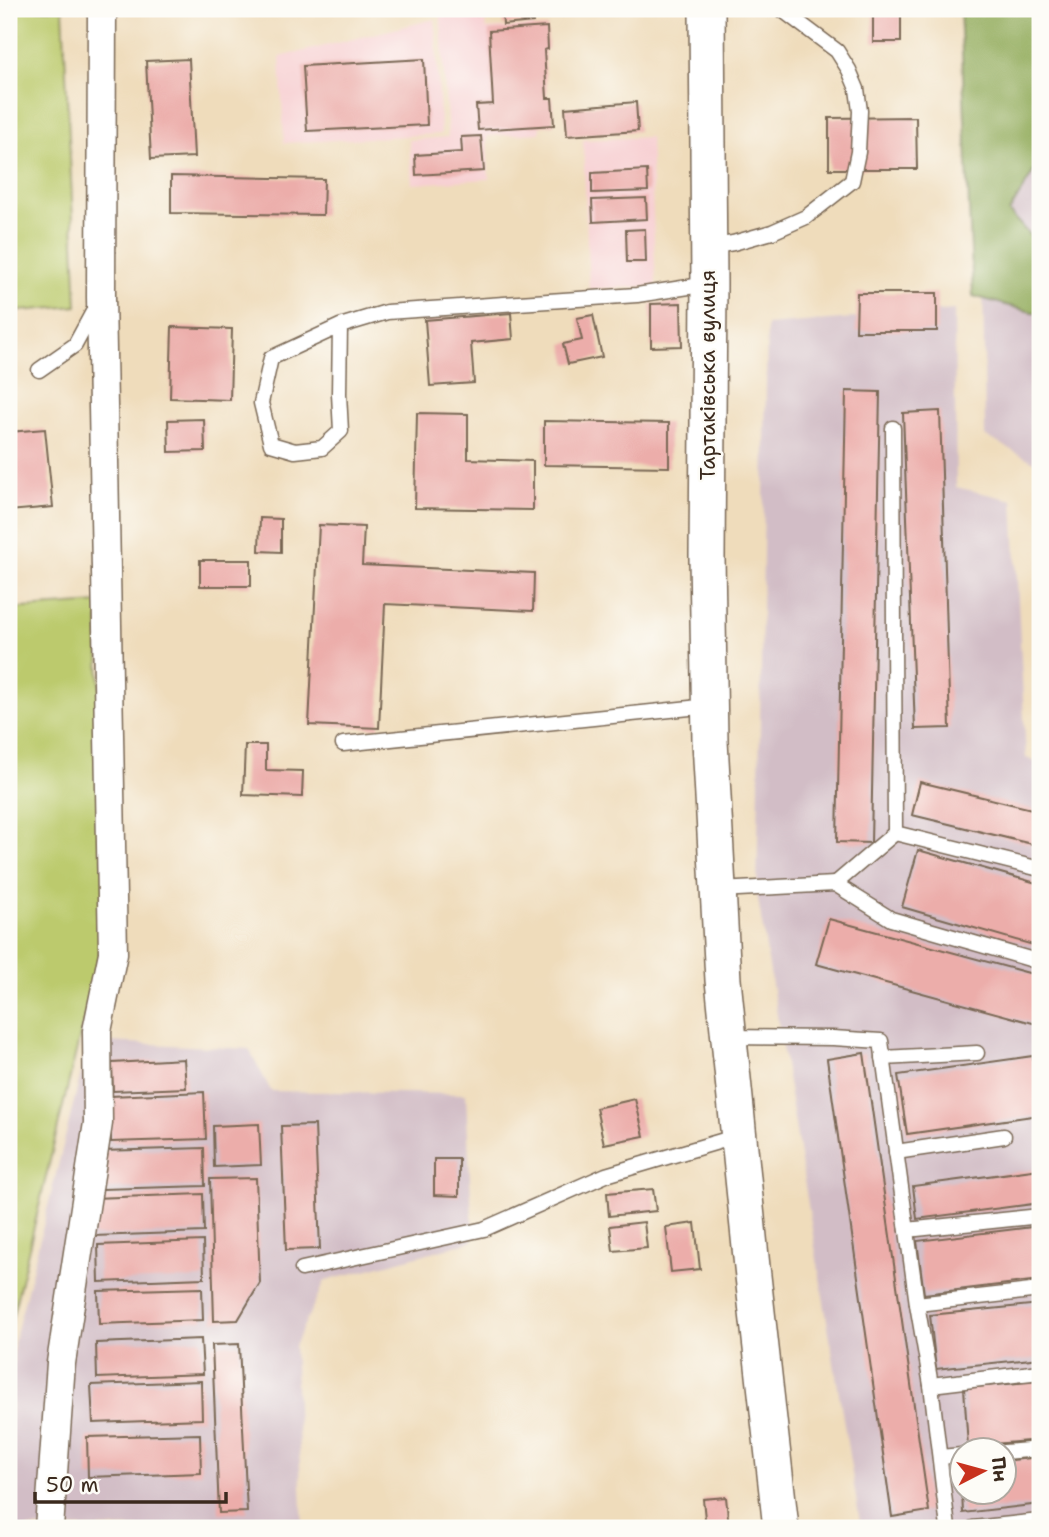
<svg xmlns="http://www.w3.org/2000/svg" width="1049" height="1537" viewBox="0 0 1049 1537" font-family="'Shantell Sans',sans-serif">
<rect width="100%" height="100%" fill="#fdfcf7"/>
<filter id="ink" filterUnits="userSpaceOnUse"><feTurbulence type="fractalNoise" baseFrequency=".0143" numOctaves="2"/><feDisplacementMap in="SourceGraphic" scale="14" xChannelSelector="R" yChannelSelector="G"/><feConvolveMatrix kernelMatrix="1 2 1 2 8 2 1 2 1" color-interpolation-filters="sRGB"/></filter>
<filter id="wash" filterUnits="userSpaceOnUse"><feTurbulence type="fractalNoise" baseFrequency=".00686" numOctaves="4" result="noise"/><feDisplacementMap in="SourceGraphic" scale="28" xChannelSelector="R" yChannelSelector="G"/><feGaussianBlur stdDeviation="1.57" result="paint"/><feColorMatrix in="noise" values="0 0 0 0 0 0 0 0 0 0 0 0 0 0 0 0 0 1.4 0 .05"/><feComposite in="paint" operator="in"/></filter>
<g filter="url(#wash)">
<rect width="100%" height="100%" fill="#efdcbb"/>
<!-- built -->
<g fill="#f7cfd2">
<polygon points="440,9 484,9 486,29 534,26 540,133 487,136 489,179 412,184 409,140 448,137"/>
<polygon points="435,19 441,134 284,143 280,57"/>
<polygon points="650,137 656,286 589,289 583,140"/>
</g>
<!-- industrial -->
<g fill="#d2bdc6" fill-rule="evenodd">
<polygon points="980,9 1040,9 1040,465 985,436"/>
<path d="M954,310l2,177 57,13 13,258 14,5v765h-179l-104,-635 10,-568zM962,1450h42v42h-42z"/>
<polygon points="89,1041 249,1049 271,1091 466,1094 473,1241 325,1281 294,1346 303,1528 9,1528 9,1462 14,1343"/>
</g>
<!-- green -->
<g fill="#bcca6d" stroke="#7c7a46" stroke-width="2">
<polygon points="9,9 63,9 77,306 9,312"/>
<polygon points="98,603 105,931 9,1331 9,609"/>
</g>
<!-- forest -->
<polygon fill="#95ae60" stroke="#686c3f" stroke-width="2" points="960,9 1040,9 1040,161 1009,212 1040,247 1040,312 1039,314 973,296"/>
<g id="blocks">
<!-- building -->
<g fill="#ecadaa">
<polygon points="502,9 532,9 533,22 503,25"/>
<rect x="873" y="9" width="28" height="33"/>
<polygon points="547,27 548,49 544,50 547,98 552,98 554,125 478,130 476,105 493,104 489,31"/>
<polygon points="189,59 194,157 151,159 146,61"/>
<polygon points="424,59 427,125 307,131 303,66"/>
<polygon points="636,102 638,131 567,136 565,108"/>
<polygon points="916,117 917,169 829,169 829,118"/>
<polygon points="481,136 484,171 416,175 415,155 462,152 461,137"/>
<polygon points="647,170 648,191 592,193 592,173"/>
<polygon points="171,176 324,179 323,215 171,213"/>
<polygon points="646,198 647,219 593,222 592,200"/>
<polygon points="645,229 646,262 627,262 626,230"/>
<polygon points="857,293 937,293 937,331 856,331"/>
<polygon points="681,303 682,346 651,347 651,304"/>
<polygon points="511,313 513,339 471,343 474,383 430,386 425,320"/>
<polygon points="593,315 602,357 568,364 563,344 582,340 577,318"/>
<polygon points="172,327 232,329 230,400 170,398"/>
<polygon points="846,391 880,392 871,843 837,842"/>
<polygon points="940,411 950,728 915,729 903,413"/>
<polygon points="417,413 468,414 468,459 533,461 533,510 415,508"/>
<polygon points="204,419 205,451 169,452 168,420"/>
<polygon points="544,421 669,423 669,467 544,465"/>
<polygon points="45,429 53,507 9,511 9,432"/>
<polygon points="260,518 281,519 281,552 259,551"/>
<polygon points="319,525 364,527 362,565 534,573 533,611 385,604 379,728 309,725"/>
<rect x="200" y="560" width="51" height="26"/>
<polygon points="245,745 266,745 266,770 303,771 302,797 243,795"/>
<polygon points="920,782 1040,811 1040,846 912,815"/>
<polygon points="918,850 1040,884 1040,947 902,907"/>
<polygon points="829,919 1040,976 1040,1025 816,964"/>
<polygon points="864,1053 929,1511 892,1517 827,1059"/>
<polygon points="1033,1056 1040,1115 907,1134 898,1075"/>
<polygon points="184,1059 186,1088 113,1091 112,1063"/>
<polygon points="204,1092 206,1139 111,1142 110,1096"/>
<polygon points="635,1099 644,1136 604,1144 596,1108"/>
<polygon points="259,1124 261,1165 214,1167 213,1126"/>
<polygon points="315,1125 320,1249 286,1250 281,1126"/>
<polygon points="204,1148 205,1186 102,1189 101,1151"/>
<polygon points="434,1159 459,1159 459,1196 434,1195"/>
<polygon points="1040,1169 1040,1203 917,1219 913,1186"/>
<polygon points="256,1178 260,1283 238,1320 214,1321 210,1179"/>
<polygon points="653,1189 656,1211 609,1216 607,1193"/>
<polygon points="203,1194 204,1232 94,1236 93,1198"/>
<polygon points="644,1222 647,1248 613,1251 610,1226"/>
<polygon points="695,1223 700,1269 671,1272 666,1227"/>
<polygon points="1040,1226 1040,1280 924,1294 917,1241"/>
<polygon points="203,1241 204,1278 99,1282 98,1245"/>
<polygon points="202,1288 203,1320 99,1324 98,1291"/>
<polygon points="1040,1304 1040,1358 936,1369 930,1315"/>
<polygon points="201,1339 203,1374 97,1378 96,1343"/>
<polygon points="239,1344 247,1512 219,1513 212,1345"/>
<polygon points="201,1381 202,1419 93,1423 91,1385"/>
<polygon points="1040,1381 1040,1440 968,1446 964,1388"/>
<polygon points="200,1434 201,1473 88,1477 87,1437"/>
<polygon points="1040,1457 1040,1504 963,1513 962,1492 1004,1492 1004,1461"/>
<polygon points="726,1497 729,1528 706,1528 703,1499"/>
</g>
</g>
</g>
<g filter="url(#ink)">
<use href="#blocks" fill-opacity="0" stroke="#7a6855" stroke-width="2"/>
<g fill="none" stroke-linecap="round" stroke-linejoin="round">
<!-- service casing -->
<g stroke="#7a6855" stroke-width="17">
<g id="service">
<polyline points="709,247 733,243 772,232 806,217 852,181 858,152 860,111 857,89 849,70 837,51 781,9"/>
<polyline points="340,326 339,394 341,431 322,448 295,451 271,444 261,403 271,358 340,326 387,312 637,295 708,284"/>
<polyline points="39,370 75,345 95,308"/>
<polyline points="893,428 895,833 1040,869"/>
<polyline points="343,744 709,706"/>
<polyline points="835,884 895,833"/>
<polyline points="719,890 835,884 891,919 1040,962"/>
<polyline points="730,1037 833,1038 881,1041 917,1304 931,1385 948,1528"/>
<polyline points="883,1058 977,1053"/>
<polyline points="896,1152 1004,1136"/>
<polyline points="907,1230 1040,1216"/>
<polyline points="302,1269 484,1229 606,1175 738,1136"/>
<polyline points="917,1304 1040,1290"/>
<polyline points="931,1385 1040,1372"/>
<polyline points="1004,1452 1040,1449"/>
<polyline points="940,1457 962,1455"/>
<polyline points="973,1528 1040,1521"/>
</g>
</g>
<!-- minor casing -->
<g stroke="#7a6855" stroke-width="31">
<polyline id="minor" points="49,1528 61,1363 98,1123 97,1031 113,953 101,297 102,9"/>
</g>
<!-- tertiary casing -->
<g stroke="#7a6855" stroke-width="38">
<polyline id="tertiary" points="707,9 709,284 707,557 710,741 723,980 752,1267 781,1528"/>
</g>
<!-- service -->
<use href="#service" stroke="#fff" stroke-width="14"/>
<!-- minor -->
<use href="#minor" stroke="#fff" stroke-width="28"/>
<!-- tertiary -->
<use href="#tertiary" stroke="#fff" stroke-width="35"/>
</g>
</g>
<g text-anchor="middle" stroke-width="5" stroke-linejoin="round" paint-order="stroke">
<!-- street labels -->
<g font-size="21" fill="#3b2a1e" stroke="#fdfcf7">
<text transform="translate(708 375) rotate(-90)" y="7">Тартаківська вулиця</text>
</g>
</g>
<!-- margin -->
<rect width="1049" height="1537" fill="none" stroke="#fdfcf7" stroke-width="35"/>
<!-- north arrow -->
<g transform="translate(983 1471) rotate(84)"><circle r="33" fill="#fdfcf7" stroke="#afa8a0" stroke-width="2"/>
<path d="M0-5L12 26L0 18L-12 26Z" fill="#c8321e"/>
<text y="-10" font-size="19" font-weight="bold" text-anchor="middle" fill="#3b2a1e">Пн</text>
</g>
<!-- scale -->
<path d="M35 1492v10h191v-10" fill="none" stroke="#3b2a1e" stroke-width="3.5"/>
<text x="46" y="1492" font-size="21" fill="#3b2a1e" stroke="#fdfcf7" stroke-width="5" paint-order="stroke">50 m</text>
</svg>
